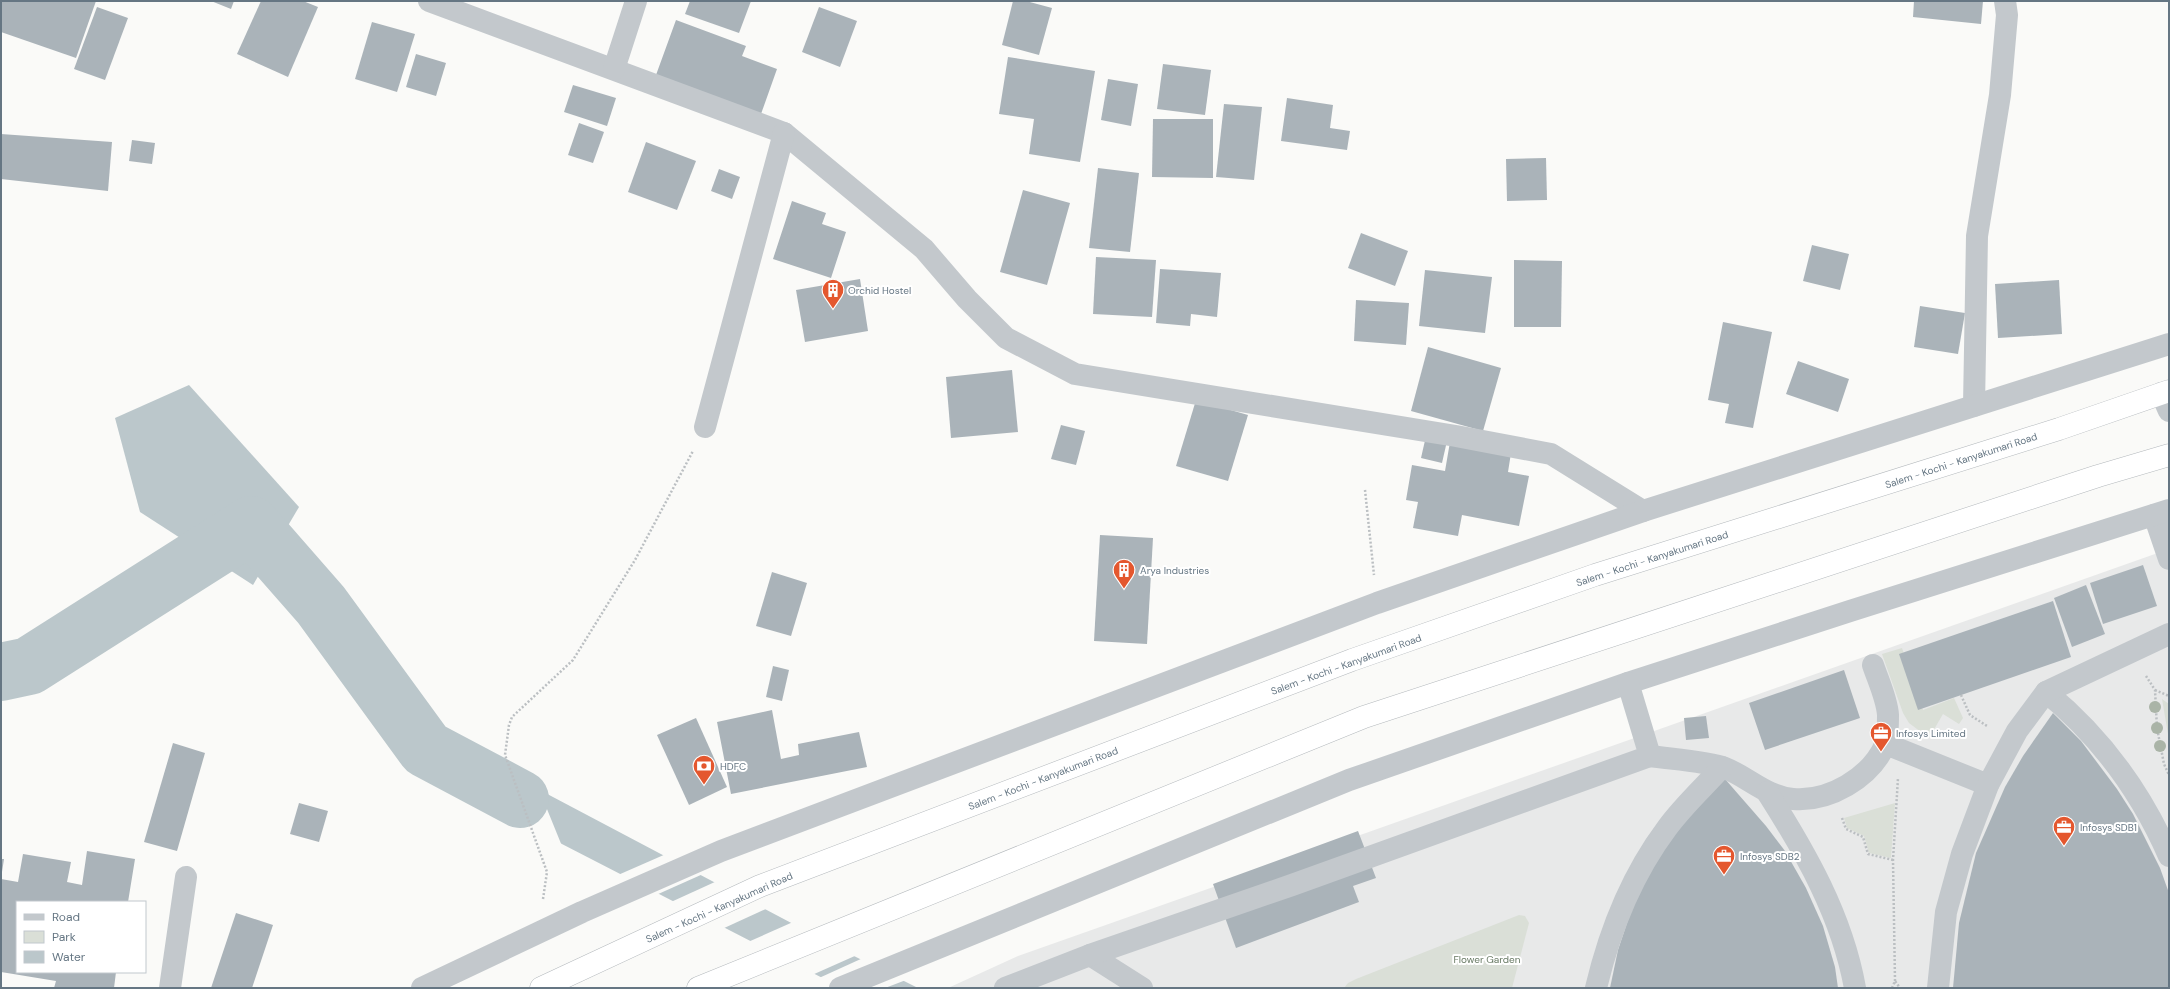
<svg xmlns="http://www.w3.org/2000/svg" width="2170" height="989" viewBox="0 0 2170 989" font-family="'DM Sans',sans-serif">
<rect width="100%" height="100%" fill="#fafaf8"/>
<!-- built -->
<polygon fill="#e8e9e9" points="2169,549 2169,988 948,988 1018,956"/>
<!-- green -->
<g fill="#dadfd7">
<polygon points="1902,648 1923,710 1954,698 1963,718 1959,724 1943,714 1929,738 1909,723 1903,713 1882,654"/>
<polygon points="2162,699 2169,704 2169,740"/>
<polygon points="1895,803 1891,858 1869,853 1864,836 1847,828 1844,818"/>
<polygon points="1519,915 1525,916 1529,923 1512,988 1344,988 1348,983 1356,979"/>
</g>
<!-- water -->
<g fill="#bbc7cb">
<polygon points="189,385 299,507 253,585 140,512 115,418"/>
<polygon points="449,742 850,954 918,988 842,988 449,786"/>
</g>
<!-- pier -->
<g fill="#fafaf8">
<polygon points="484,758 538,787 562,846 507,818"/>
<polygon points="666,854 703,874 656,895 618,875"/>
<polygon points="717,881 768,908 722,929 671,902"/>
<polygon points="793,922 857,955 812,975 748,942"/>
<polygon points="863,958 906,980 885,988 838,988 819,978"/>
</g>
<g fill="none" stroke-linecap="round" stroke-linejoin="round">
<!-- river -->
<polyline stroke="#bbc7cb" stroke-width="58" points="1,672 29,666 251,525 321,605 426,749 520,799"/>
</g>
<!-- building -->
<g fill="#aab3b9">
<polygon points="1,1 96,1 76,58 1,32"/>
<polygon points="211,1 234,1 231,9"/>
<polygon points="261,1 303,1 318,7 288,77 237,54"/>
<polygon points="690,1 751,1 739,33 685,14"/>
<polygon points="1013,1 1026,1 1052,8 1039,55 1002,45"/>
<polygon points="1914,1 1983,1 1981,24 1913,17"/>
<polygon points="97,7 128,18 105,80 74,69"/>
<polygon points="819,7 857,21 840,67 802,52"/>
<polygon points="676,20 746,46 742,56 777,69 761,114 656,75"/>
<polygon points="372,22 415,34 397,92 355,79"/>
<polygon points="416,54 446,63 436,96 406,87"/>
<polygon points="1008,57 1095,71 1080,162 1029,154 1034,119 999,114"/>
<polygon points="1163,64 1211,70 1205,115 1157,109"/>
<polygon points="1108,79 1138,84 1131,126 1101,120"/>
<polygon points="573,85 616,98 607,126 564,112"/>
<polygon points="1287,98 1333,105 1330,128 1350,131 1347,150 1281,141"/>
<polygon points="1224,104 1262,107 1254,180 1216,177"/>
<polygon points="1153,119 1213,119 1213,178 1152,177"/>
<polygon points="579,123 604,132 593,163 568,155"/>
<polygon points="1,134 112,142 108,191 1,179"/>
<polygon points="132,140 155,143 152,164 129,161"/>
<polygon points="646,142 696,161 677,210 628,192"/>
<polygon points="1546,158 1547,200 1507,201 1506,159"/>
<polygon points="1098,168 1139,173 1130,252 1089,248"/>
<polygon points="719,169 740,177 732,199 711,191"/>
<polygon points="1023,190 1070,203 1047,285 1000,272"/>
<polygon points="792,201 826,213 822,224 846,232 831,278 773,259"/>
<polygon points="1361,233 1408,251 1395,286 1348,268"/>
<polygon points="1812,245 1849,254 1840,290 1803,281"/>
<polygon points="1096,257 1156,260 1152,317 1093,314"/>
<polygon points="1514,260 1562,261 1561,327 1514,327"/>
<polygon points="1160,269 1221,273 1217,317 1191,314 1190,326 1156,323"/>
<polygon points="1425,270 1492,277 1485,333 1419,326"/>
<polygon points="860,279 868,331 805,342 796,290"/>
<polygon points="2059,280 2062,334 1998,338 1995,284"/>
<polygon points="1356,300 1409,303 1406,345 1354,341"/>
<polygon points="1920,306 1965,313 1958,354 1914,347"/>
<polygon points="1723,322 1772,332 1753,428 1725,423 1729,404 1708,400"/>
<polygon points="1428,347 1501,368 1483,431 1411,411"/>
<polygon points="1798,361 1849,379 1838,412 1786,394"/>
<polygon points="1012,370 1018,432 951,438 946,377"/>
<polygon points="1196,400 1248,415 1228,481 1176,466"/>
<polygon points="1061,425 1085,431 1076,465 1051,459"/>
<polygon points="1426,436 1447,441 1442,463 1421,458"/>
<polygon points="1450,442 1511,453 1508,472 1529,476 1519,526 1462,515 1458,536 1413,528 1418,502 1406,500 1412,465 1445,471"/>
<polygon points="1100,535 1153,538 1147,644 1094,641"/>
<polygon points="2143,565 2157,606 2103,624 2090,583"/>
<polygon points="772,572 807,583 791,636 756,626"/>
<polygon points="2086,585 2105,634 2072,647 2054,598"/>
<polygon points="2053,601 2071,657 1918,710 1899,654"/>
<polygon points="773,666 789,670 782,701 766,697"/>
<polygon points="1844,670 1860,718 1765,750 1749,703"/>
<polygon points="772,710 781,759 799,755 798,744 859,732 867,767 731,794 717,722"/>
<polygon points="2053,713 2081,741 2117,789 2133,814 2160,868 2169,893 2169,988 1953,988 1959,923 1976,853 2005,787 2023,756"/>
<polygon points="1706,716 1709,738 1686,740 1684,718"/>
<polygon points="696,718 727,787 689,805 657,735"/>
<polygon points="173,743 205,753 177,851 144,842"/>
<polygon points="1725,779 1766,826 1785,851 1806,888 1823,926 1835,967 1838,988 1610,988 1618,950 1633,905 1654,864 1680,825"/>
<polygon points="299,803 328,811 319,842 290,834"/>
<polygon points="1358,831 1376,878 1353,886 1359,902 1236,948 1213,884"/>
<polygon points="87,851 135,859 128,902 17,902 17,972 116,972 114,988 54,988 56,981 1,972 1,879 18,882 23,854 71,862 67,882 82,885"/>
<polygon points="1,859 4,859 2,872 1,872"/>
<polygon points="236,913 273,925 252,988 211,988"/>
</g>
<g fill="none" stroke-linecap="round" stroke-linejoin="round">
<!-- highway casing -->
<g stroke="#b4b9bd" stroke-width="23">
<g id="highway">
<polyline points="541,988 760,886 1352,660 1595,575 2059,429 2169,391"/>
<polyline points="698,988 1364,717 2098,476 2169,455"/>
</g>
</g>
<!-- path -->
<g stroke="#bbbfc2" stroke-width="2.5" stroke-dasharray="2 2" stroke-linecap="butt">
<polyline points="1365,490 1374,575"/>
<polyline points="2146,676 2155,690 2157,728 2164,764 2169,775"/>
<polyline points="2155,690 2169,696"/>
<polyline points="1961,695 1970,715 1987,726"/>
<polyline points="1842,818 1846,829 1863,837 1868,854 1893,860"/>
<polyline points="543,899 547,872 505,755 509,725 512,717 573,660 635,560 693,451"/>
<polyline points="1895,981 1893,860 1898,778"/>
<polyline points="1892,988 1895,981 1900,988"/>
</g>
<!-- minor -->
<g stroke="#c3c8cc" stroke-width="22">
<polyline points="429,1 784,133 924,249 967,299 1006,338 1075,374 1456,436 1551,454 1643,511"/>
<polyline points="614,69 636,1"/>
<polyline points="2161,393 2169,411"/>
<polyline points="1974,406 1977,236 2000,95 2007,15 2005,1"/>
<polyline points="705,427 784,133"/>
<polyline points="2154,515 2169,559"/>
<path d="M2046,692c54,44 95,100 123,164"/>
<polyline points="1886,744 1988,785"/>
<path d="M1650,756c20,3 57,5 75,12 23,9 42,29 68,31 36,3 77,-21 92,-54 3,-7 3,-23 3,-30 -1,-16 -10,-35 -15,-50"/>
<path d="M1767,792c39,61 75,124 88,196"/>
<polyline points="1090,955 1142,988"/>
<polyline points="170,988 186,877"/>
<polyline points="422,988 582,912 721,851 1377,603 1643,511 2169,344"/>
<polyline points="840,988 1349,780 1628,683 1850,611 2169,510"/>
<polyline points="1005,988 1090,955 1292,885 1650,756 1628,683"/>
<path d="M1596,988c14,-59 35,-112 71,-160 16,-22 37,-41 55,-61"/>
<polyline points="1938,988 1946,912 1962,854 1988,785 2017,731 2046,692 2169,634"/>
</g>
<!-- highway -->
<use href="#highway" stroke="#fff" stroke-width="22"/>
</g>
<!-- trees -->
<g fill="#aab4a7">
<circle cx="2155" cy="707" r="6"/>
<circle cx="2157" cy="728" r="6"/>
<circle cx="2160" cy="746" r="6"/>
</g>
<!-- icons -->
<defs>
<g id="building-pin" transform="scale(1.15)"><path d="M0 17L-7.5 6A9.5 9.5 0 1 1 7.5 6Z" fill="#e4572e" stroke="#fff"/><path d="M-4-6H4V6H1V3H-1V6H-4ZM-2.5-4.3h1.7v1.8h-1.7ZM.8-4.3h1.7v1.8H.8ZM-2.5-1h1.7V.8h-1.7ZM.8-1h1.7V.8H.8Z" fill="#fff"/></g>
<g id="office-pin" transform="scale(1.15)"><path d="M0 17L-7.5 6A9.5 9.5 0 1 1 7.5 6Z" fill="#e4572e" stroke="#fff"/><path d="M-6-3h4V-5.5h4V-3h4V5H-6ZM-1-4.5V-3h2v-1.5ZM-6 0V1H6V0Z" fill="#fff"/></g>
<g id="bank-pin" transform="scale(1.15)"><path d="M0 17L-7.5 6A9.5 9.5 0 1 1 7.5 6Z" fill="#e4572e" stroke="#fff"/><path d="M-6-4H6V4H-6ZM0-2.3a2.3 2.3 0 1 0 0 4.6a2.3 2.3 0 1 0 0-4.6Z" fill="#fff"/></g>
</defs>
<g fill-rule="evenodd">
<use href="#building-pin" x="833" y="290"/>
<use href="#building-pin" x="1124" y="570"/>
<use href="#office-pin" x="1881" y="733"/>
<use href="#bank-pin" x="704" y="766"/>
<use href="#office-pin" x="2064" y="827"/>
<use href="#office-pin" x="1724" y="856"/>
</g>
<g text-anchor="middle" stroke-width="4" stroke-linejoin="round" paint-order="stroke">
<!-- poi labels -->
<g font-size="10" fill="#657683" stroke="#fff" text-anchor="start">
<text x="848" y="294">Orchid Hostel</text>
<text x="1140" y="574">Arya Industries</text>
<text x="1896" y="737">Infosys Limited</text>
<text x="720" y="770">HDFC</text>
<text x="2080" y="831">Infosys SDB1</text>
<text x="1740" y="860">Infosys SDB2</text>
</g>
<!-- street labels -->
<g font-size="10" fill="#657683" stroke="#fff">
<text transform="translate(1961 460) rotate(-18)" y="4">Salem - Kochi - Kanyakumari Road</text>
<text transform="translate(1652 558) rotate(-18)" y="4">Salem - Kochi - Kanyakumari Road</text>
<text transform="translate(1346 664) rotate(-20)" y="4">Salem - Kochi - Kanyakumari Road</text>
<text transform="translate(1043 778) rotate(-21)" y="4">Salem - Kochi - Kanyakumari Road</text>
<text transform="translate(719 907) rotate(-24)" y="4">Salem - Kochi - Kanyakumari Road</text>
</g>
<!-- park labels -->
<g font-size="10" fill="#687a64" stroke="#fff">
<text x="1487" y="963">Flower Garden</text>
</g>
</g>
<!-- border -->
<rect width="2170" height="989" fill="none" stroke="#657683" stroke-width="4"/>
<!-- legend -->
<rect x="16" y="901" width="130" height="72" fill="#ffffff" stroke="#c1c8cd"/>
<rect x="24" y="914" width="20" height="6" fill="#c3c8cc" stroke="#c1c8cd"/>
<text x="52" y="921" font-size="12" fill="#657683">Road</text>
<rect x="24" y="931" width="20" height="12" fill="#dadfd7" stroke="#c1c8cd"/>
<text x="52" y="941" font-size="12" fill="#657683">Park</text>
<rect x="24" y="951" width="20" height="12" fill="#bbc7cb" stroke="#c1c8cd"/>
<text x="52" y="961" font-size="12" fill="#657683">Water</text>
</svg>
